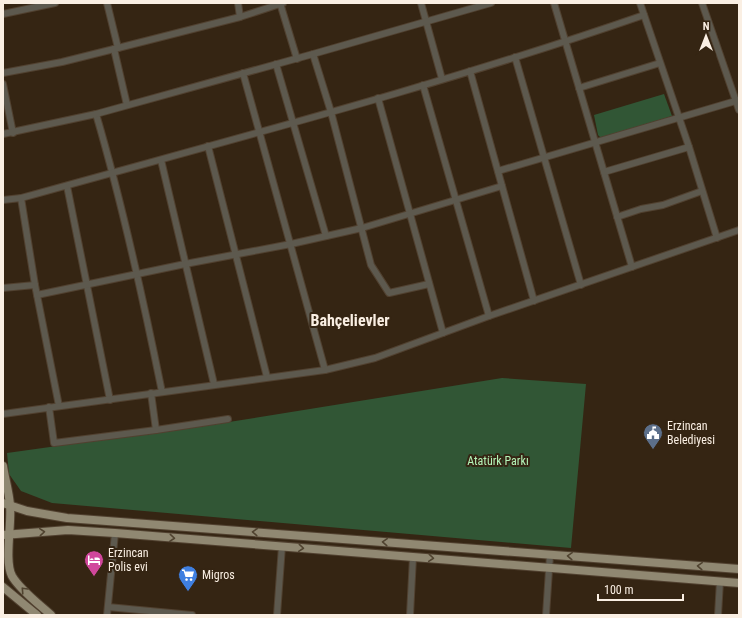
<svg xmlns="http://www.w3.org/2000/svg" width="742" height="618" viewBox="0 0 742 618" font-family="'Roboto Condensed',sans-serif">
<rect width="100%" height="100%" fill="#352513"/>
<!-- green -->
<g fill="#315635">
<polygon points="664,94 672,116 601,138 598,135 594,115"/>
<polygon points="502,378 586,384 571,548 52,503 21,491 9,474 7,453 229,422"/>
</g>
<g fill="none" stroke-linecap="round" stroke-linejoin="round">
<!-- minor casing -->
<g stroke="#514130" stroke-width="8">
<g id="minor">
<polyline points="107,3 118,48"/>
<polyline points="238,3 240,17"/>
<polyline points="280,3 297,59"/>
<polyline points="421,3 442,79"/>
<polyline points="554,3 632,267"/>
<polyline points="640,3 689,147 717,238"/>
<polyline points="702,3 739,110"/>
<polyline points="3,14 55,3"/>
<polyline points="114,49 127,105"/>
<polyline points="313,54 331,112 371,265 389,293 429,284"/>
<polyline points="515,57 581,285"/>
<polyline points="276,64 326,236"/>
<polyline points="470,71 534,301"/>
<polyline points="3,73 62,62 118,48 240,17 283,3"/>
<polyline points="243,73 325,370"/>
<polyline points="3,84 13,133"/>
<polyline points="423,85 489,316"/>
<polyline points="579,88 660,63"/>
<polyline points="378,98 443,333"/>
<path d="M96,114c27,92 47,184 66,278"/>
<polyline points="3,134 96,114 313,54 491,3"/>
<polyline points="208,146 267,377"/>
<polyline points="161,160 214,384"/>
<polyline points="498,171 739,100"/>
<polyline points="604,172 689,147"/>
<polyline points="67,186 110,400"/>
<polyline points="21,198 35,285 59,406"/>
<path d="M3,200l18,-2c208,-58 418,-112 623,-183"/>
<polyline points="617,217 641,209 663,205 702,191"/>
<polyline points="3,288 35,285"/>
<polyline points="37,295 185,264 291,244 362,228 502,186"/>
<polyline points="151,393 156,430"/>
<polyline points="49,407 54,443 156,430 228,419"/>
<polyline points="3,414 325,370 375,358 489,316 739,230"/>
<polyline points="108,607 192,615"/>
<polyline points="107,615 115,533"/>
<polyline points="277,615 282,546"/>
<polyline points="410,615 413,557"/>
<polyline points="546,615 550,555"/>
<polyline points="718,615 720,581"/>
</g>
</g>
<!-- major casing -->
<g stroke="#514130" stroke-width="10">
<g id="major">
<path d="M3,466c2,13 6,26 7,39 2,19 -6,56 2,71 8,14 27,28 39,39"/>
<polyline points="3,503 27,511 67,518 739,569"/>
<polyline points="3,535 68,530 115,533 739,583"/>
<polyline points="3,587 37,615"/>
</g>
</g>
<!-- minor -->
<use href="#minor" stroke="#5d594e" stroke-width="6"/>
<!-- major -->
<use href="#major" stroke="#908872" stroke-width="8"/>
</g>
<!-- one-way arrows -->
<defs><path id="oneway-chevron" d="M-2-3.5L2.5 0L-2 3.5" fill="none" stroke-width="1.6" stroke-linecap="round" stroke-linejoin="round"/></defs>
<g stroke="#504330">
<use href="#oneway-chevron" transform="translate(42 532) rotate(-5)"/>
<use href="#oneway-chevron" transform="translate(255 532) rotate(-176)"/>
<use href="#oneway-chevron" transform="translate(172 538) rotate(5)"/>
<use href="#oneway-chevron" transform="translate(385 542) rotate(-176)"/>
<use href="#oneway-chevron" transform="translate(301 548) rotate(5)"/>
<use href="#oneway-chevron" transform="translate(570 556) rotate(-176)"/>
<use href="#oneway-chevron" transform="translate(431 558) rotate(5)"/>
<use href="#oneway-chevron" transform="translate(700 566) rotate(-176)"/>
<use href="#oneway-chevron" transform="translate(24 590) rotate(-133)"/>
</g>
<!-- icons -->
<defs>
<g id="civic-pin" transform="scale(1)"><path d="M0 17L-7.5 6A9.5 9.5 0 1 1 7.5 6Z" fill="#5c6f8a" stroke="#352513"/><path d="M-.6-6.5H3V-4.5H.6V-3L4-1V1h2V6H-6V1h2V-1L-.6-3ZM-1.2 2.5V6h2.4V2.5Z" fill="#fff"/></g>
<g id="hotel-pin" transform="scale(1)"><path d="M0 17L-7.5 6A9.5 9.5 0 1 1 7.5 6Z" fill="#d1479c" stroke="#352513"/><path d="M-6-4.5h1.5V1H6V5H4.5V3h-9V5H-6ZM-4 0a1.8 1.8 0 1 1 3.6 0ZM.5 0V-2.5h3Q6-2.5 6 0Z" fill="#fff"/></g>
<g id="supermarket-pin" transform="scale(1)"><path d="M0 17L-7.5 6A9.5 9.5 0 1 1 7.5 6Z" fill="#3f7fe0" stroke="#352513"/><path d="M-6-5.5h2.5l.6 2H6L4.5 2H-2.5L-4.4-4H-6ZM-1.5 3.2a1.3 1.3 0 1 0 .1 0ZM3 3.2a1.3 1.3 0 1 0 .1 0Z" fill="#fff"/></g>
</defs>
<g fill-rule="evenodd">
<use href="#civic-pin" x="653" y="433"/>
<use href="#hotel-pin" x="94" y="560"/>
<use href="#supermarket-pin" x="188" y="575"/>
</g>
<g text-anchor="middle" stroke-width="4" stroke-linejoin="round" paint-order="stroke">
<!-- poi labels -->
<g font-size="12" fill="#faefe3" stroke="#352513" text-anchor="start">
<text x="667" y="430">Erzincan<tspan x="667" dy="14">Belediyesi</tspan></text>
<text x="108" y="557">Erzincan<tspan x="108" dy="14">Polis evi</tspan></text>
<text x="202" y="579">Migros</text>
</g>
<!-- park labels -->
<g font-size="12" fill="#b5f5b9" stroke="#352513">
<text x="498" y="465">Atatürk Parkı</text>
</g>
<!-- district labels -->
<g font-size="16" font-weight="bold" fill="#faefe3" stroke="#352513">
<text x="350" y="326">Bahçelievler</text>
</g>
</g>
<!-- border -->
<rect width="742" height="618" fill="none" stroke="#faefe3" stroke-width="8"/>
<!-- north arrow -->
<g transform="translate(706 36)" stroke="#352513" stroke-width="3" paint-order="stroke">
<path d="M0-3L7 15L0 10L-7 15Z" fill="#faefe3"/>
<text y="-6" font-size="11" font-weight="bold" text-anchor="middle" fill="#faefe3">N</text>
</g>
<!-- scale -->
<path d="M598 594v6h85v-6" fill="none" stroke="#faefe3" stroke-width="2"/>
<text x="604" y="594" font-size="12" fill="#faefe3" stroke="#352513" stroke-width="3" paint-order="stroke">100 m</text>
</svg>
